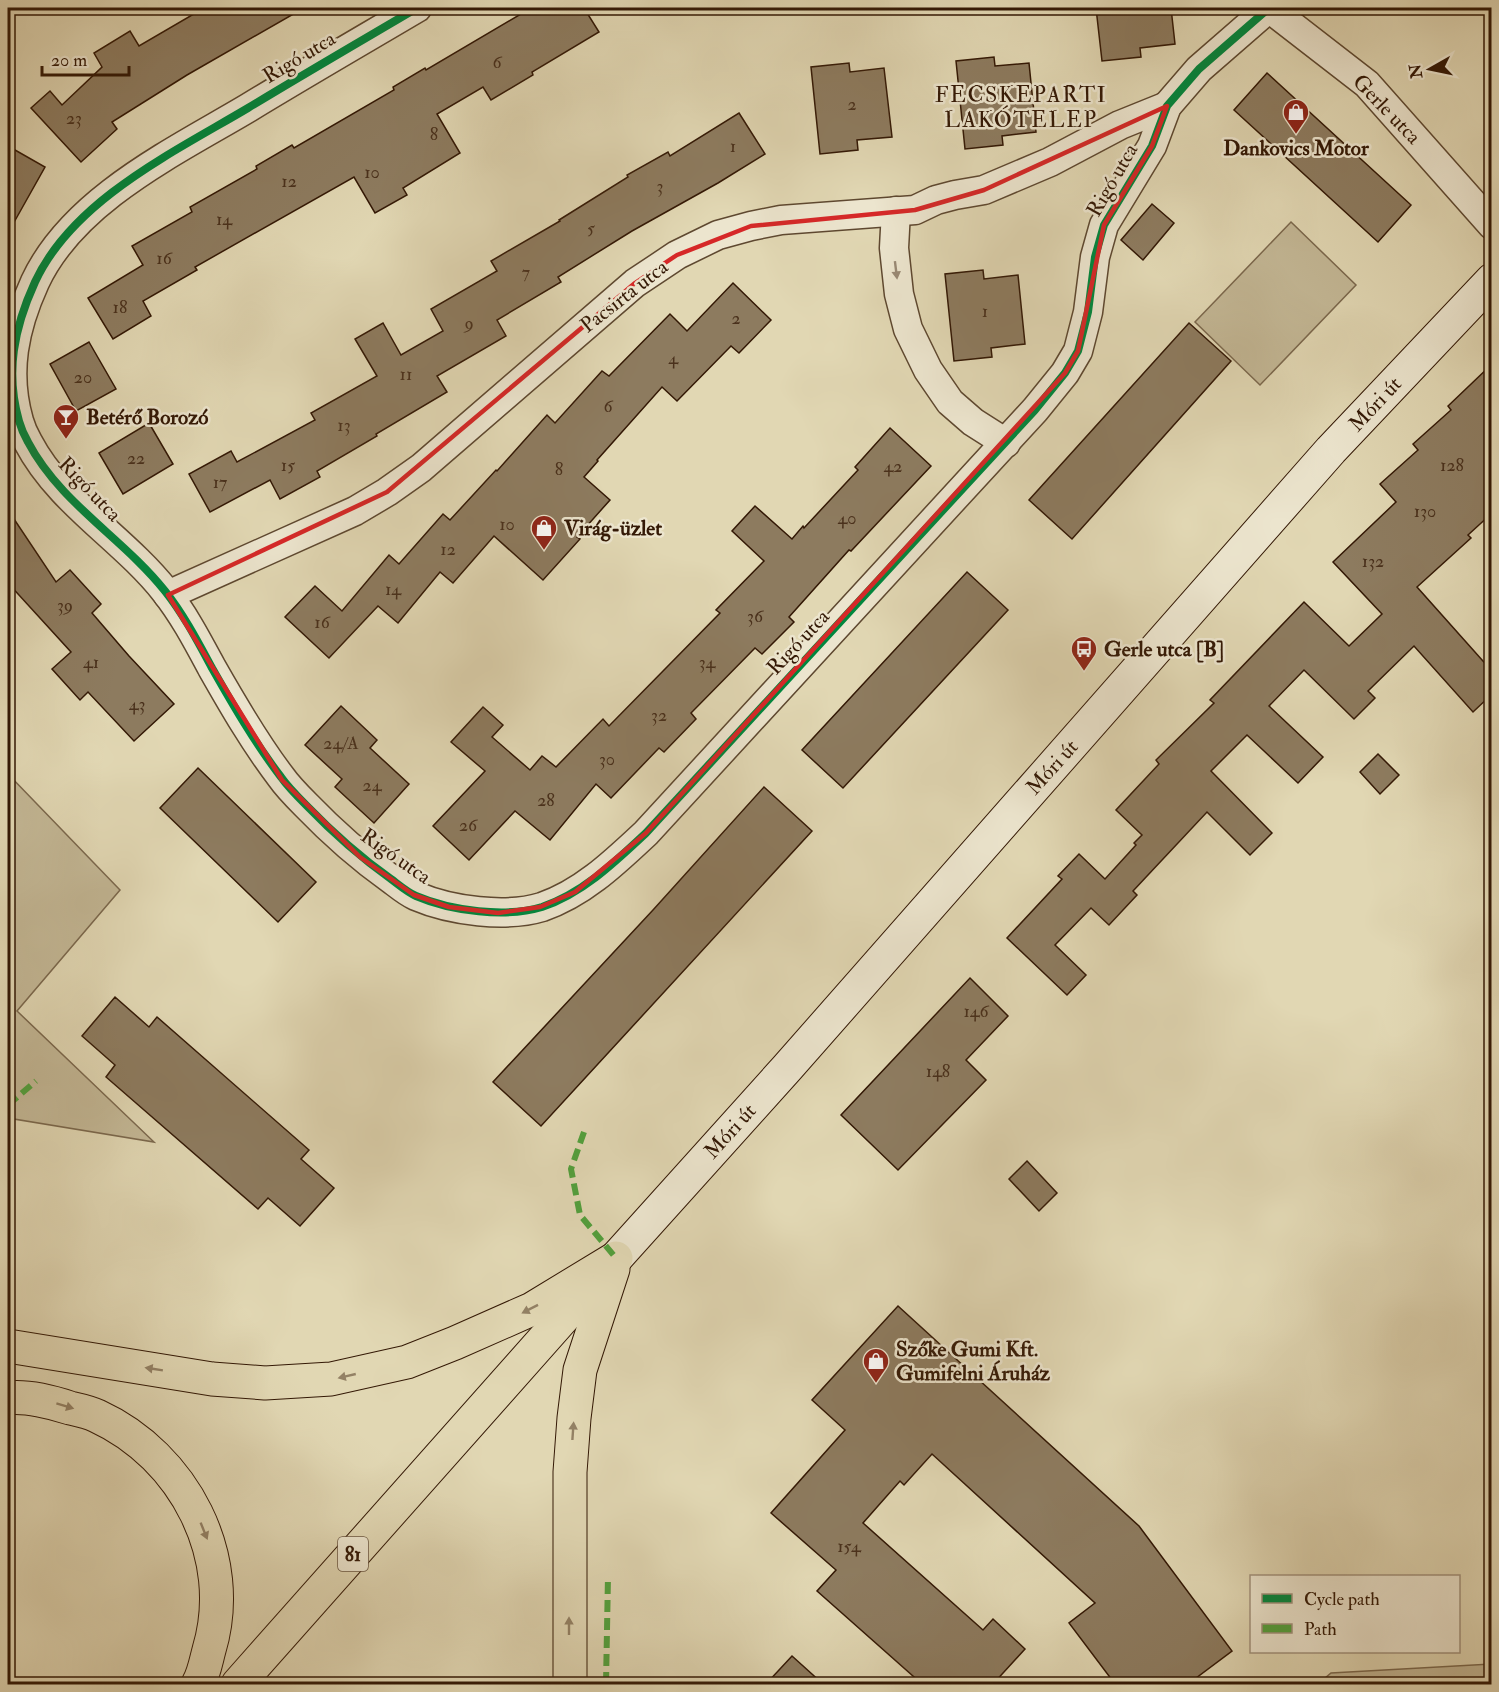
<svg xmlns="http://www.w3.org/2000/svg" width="1499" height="1692" viewBox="0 0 1499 1692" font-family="'IM FELL Double Pica',serif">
<rect width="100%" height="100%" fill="#e1d7b3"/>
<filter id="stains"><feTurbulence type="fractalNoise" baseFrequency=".00333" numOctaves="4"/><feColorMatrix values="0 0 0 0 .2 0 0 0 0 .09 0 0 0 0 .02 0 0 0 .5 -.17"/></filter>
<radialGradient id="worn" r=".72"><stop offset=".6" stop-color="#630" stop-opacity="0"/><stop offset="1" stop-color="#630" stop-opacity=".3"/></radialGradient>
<!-- green -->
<g fill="#c3b795" stroke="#7b684d" stroke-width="1.5">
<polygon points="1291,222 1356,285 1260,385 1195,322"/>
<polygon points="8,774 120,890 17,1011 154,1142 8,1118"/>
<polygon points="1491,1664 1491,1684 1318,1684 1331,1673"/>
</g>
<!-- building -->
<g fill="#8d7b5f" stroke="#331805" stroke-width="1.5">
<polygon points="204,8 304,8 187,75 112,122 117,129 81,162 31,108 50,91 62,105 102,67 94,53 130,31 139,46"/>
<polygon points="531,8 584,8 599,32 532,72 533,75 491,100 483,87 437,114 460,153 403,188 407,195 375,213 354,177 195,267 197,270 143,301 151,316 113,339 88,298 143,265 132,246 192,212 190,207 257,169 256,166 292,145 294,148 394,90 393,87 425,68 426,70"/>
<polygon points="1096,8 1171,8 1175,44 1140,48 1141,57 1102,61"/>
<polygon points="994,57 995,66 1029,63 1036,132 1002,136 1003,145 965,149 956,61"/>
<polygon points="849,63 850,72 884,68 892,137 857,140 858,150 820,154 811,67"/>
<polygon points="1267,73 1411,205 1378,242 1234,110"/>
<polygon points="739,113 765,154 718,183 632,231 558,277 561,282 497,320 506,336 437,376 447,392 376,434 377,436 317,471 320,477 280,499 270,480 210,512 189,474 231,451 237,462 315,420 311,413 377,376 355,339 383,323 401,355 443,331 431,309 497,271 491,261 560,221 559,220 628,177 627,175 668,152 670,156"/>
<polygon points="8,146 45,167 8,233"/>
<polygon points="1152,204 1174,223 1143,260 1121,240"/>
<polygon points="983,270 984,279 1018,275 1025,344 991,348 992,357 954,361 945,274"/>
<polygon points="733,283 771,320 739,353 731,346 677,401 662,387 597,460 598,461 584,477 610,500 577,537 580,539 543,580 494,536 453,583 440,572 398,623 378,606 329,658 285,617 315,586 342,611 389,555 399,564 443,514 450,520 496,470 497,471 547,415 555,423 602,371 609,376 670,314 687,331"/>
<polygon points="1189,323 1231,361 1072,539 1029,500"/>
<polygon points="89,342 116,389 76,411 50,364"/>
<polygon points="1491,365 1491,514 1468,535 1471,538 1417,587 1491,670 1491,695 1473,712 1414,646 1368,691 1375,698 1354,719 1304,670 1269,706 1323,757 1298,783 1247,735 1211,771 1272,833 1250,855 1207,812 1133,891 1137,895 1109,925 1091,908 1055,945 1086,975 1067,995 1007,938 1062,879 1058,876 1079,854 1105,879 1136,845 1134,843 1142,835 1116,810 1159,764 1156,760 1214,703 1210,700 1304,602 1349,646 1382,614 1333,562 1396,502 1380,484 1418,450 1413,444 1451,410 1448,406"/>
<polygon points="149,423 173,464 123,494 99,453"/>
<polygon points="890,428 931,466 851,551 849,550 789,617 794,622 762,654 755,648 691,713 696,719 664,752 659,748 611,798 596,784 550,840 515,811 469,860 433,826 485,771 451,742 483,707 503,725 492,737 530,770 542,756 556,767 603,719 609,726 720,613 716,610 764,561 732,531 755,506 792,539 803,526 804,528 858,470 855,467"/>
<polygon points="8,510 56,582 70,570 101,604 92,613 129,656 174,704 134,741 88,692 80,700 52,669 71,652 8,583"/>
<polygon points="967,572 1008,610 843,788 802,750"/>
<polygon points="341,706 377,740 370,748 409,784 374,823 335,787 342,779 305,745"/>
<polygon points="1378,754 1399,775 1380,794 1360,772"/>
<polygon points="198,768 316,882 278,922 160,808"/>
<polygon points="764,787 812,831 541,1126 493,1082 653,910"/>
<polygon points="970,978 1008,1016 966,1060 986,1080 898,1170 841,1115"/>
<polygon points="115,997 149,1027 157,1017 309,1150 301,1159 334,1188 300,1226 268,1198 258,1209 106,1077 115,1065 82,1036"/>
<polygon points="1027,1161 1057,1193 1039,1211 1009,1179"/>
<polygon points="898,1306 1139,1526 1232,1651 1188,1684 1115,1684 1069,1623 1095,1603 932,1454 904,1485 900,1481 863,1523 983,1630 993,1619 1025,1649 993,1684 922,1684 817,1591 836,1570 771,1513 845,1430 812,1400"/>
<polygon points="792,1656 823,1684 766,1684"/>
</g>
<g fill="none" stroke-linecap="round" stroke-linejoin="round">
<!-- minor casing -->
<g stroke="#5e4830" stroke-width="31">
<g id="minor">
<path d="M417,8c-56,33 -113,66 -169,100 -74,44 -175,92 -213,174 -21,46 -30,90 -16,139 2,7 5,14 9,21 32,61 95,96 137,149 19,24 33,51 47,77 21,37 43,75 69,109 7,10 16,19 25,28 27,28 54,52 85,74 8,6 16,13 25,17 35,15 90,22 126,11 41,-14 73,-45 104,-74l389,-423 30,-37 13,-22 10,-39 7,-55 9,-32 48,-79 15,-40 32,-37 70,-61"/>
<polyline points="1269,8 1367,84 1492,225"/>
<polyline points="896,211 894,248 899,294 908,329 928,370 950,402 973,422 1006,443"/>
<polyline points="168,595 355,511 387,492 421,468 635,283 677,255 718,235 751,226 781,220 915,210 936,200 955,195 984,190 1050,162 1120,125 1167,106"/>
</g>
</g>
<!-- secondary casing -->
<g stroke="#331805" stroke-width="35">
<polyline id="secondary" points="616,1258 787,1068 1331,450 1492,280"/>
</g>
<!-- primary casing -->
<g stroke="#331805" stroke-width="35">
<g id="primary">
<polyline points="8,1346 212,1379 265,1383 331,1379 407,1362 455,1343 532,1309 616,1258"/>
<path d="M8,1398c18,-2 44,4 62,10 9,2 19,4 27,8 87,40 140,141 112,234 -3,11 -5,24 -11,34"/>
<polyline points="238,1684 593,1284"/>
<polyline points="570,1684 570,1472 574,1418 580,1370 613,1269"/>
</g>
</g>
<!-- minor -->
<use href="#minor" stroke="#ece5ce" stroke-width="28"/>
<!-- secondary -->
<use href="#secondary" stroke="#ece5ce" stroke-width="33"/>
<!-- primary -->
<use href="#primary" stroke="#e1d7b3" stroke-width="33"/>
<!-- quiet -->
<g stroke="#52a13d" stroke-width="6" stroke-dasharray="12 6" stroke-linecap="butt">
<polyline points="8,1105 36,1081"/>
<polyline points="584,1132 571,1169 580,1215 616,1258"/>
<polyline points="606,1684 608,1576"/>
</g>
<!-- cycleway casing -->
<g stroke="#ece5ce" stroke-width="11">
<path id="cycleway" d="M417,8c-56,33 -113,66 -169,100 -74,44 -175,92 -213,174 -21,46 -30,90 -16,139 2,7 5,14 9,21 32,61 95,96 137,149 19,24 33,51 47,77 21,37 43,75 69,109 7,10 16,19 25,28 27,28 54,52 85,74 8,6 16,13 25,17 35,15 90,22 126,11 41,-14 73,-45 104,-74l389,-423 30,-37 13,-22 10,-39 7,-55 9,-32 48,-79 15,-40 32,-37 70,-61"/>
</g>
<!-- cycleway -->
<use href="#cycleway" stroke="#00873e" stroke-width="8"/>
</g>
<!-- one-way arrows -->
<defs><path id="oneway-solid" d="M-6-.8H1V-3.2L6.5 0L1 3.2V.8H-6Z" transform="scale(1.5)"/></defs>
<use fill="#998974" href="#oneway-solid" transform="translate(896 270) rotate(83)"/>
<g fill="#938165">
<use href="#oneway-solid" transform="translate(530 1309) rotate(153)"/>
<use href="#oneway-solid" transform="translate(154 1369) rotate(-171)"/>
<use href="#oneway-solid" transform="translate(347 1376) rotate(167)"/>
<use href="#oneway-solid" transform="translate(65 1406) rotate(17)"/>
<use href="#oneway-solid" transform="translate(573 1431) rotate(-86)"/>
<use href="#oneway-solid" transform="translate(204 1531) rotate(68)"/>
<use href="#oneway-solid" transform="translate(569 1626) rotate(-90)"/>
</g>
<!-- marked area -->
<path fill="none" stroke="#d62828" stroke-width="4.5" stroke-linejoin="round" d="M1167,106l-15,40 -48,79 -26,126 -13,22 -419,460 -71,59 -35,15 -42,6 -49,-6 -35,-12 -54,-38 -78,-77 -114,-185 219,-103 248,-209 42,-28 74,-29 164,-16 69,-20z"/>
<!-- icons -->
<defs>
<g id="shop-pin" transform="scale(1.35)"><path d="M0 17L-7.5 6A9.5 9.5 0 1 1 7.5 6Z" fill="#8f2418" stroke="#ece5ce"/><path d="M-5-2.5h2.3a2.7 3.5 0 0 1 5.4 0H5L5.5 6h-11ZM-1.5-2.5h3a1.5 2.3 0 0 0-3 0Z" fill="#fff"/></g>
<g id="bar-pin" transform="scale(1.35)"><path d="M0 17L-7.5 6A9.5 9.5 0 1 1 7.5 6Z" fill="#8f2418" stroke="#ece5ce"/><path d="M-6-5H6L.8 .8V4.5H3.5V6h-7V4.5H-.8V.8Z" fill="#fff"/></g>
<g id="bus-pin" transform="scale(1.35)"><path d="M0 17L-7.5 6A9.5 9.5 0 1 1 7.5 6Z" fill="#8f2418" stroke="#ece5ce"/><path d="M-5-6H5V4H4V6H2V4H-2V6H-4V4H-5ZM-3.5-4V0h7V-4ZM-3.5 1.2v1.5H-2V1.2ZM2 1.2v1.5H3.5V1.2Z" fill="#fff"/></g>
</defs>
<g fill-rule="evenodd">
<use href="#shop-pin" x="1296" y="112"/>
<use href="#bar-pin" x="66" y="417"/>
<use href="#shop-pin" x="544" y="528"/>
<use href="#bus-pin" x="1084" y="649"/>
<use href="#shop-pin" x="876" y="1361"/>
</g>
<g text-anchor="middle" stroke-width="5" stroke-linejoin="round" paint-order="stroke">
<!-- number labels -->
<g font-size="18" fill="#4a311c">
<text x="497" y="68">6</text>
<text x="852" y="110">2</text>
<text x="74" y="124">23</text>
<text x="434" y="140">8</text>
<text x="733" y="152">1</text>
<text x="372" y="178">10</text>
<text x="289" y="187">12</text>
<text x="660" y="192">3</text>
<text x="224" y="225">14</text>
<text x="591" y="234">5</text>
<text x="164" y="264">16</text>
<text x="526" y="278">7</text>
<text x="120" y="313">18</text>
<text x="985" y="317">1</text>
<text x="736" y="324">2</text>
<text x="469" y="329">9</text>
<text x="673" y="364">4</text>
<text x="406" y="380">11</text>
<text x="83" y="383">20</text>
<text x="608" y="412">6</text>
<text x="344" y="431">13</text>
<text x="136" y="464">22</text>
<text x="288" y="471">15</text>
<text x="1452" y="471">128</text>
<text x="893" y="472">42</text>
<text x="559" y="475">8</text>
<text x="220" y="488">17</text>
<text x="1425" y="517">130</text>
<text x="847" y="524">40</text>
<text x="507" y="530">10</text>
<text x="448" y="555">12</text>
<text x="1373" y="567">132</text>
<text x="393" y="595">14</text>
<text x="65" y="611">39</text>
<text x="755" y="622">36</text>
<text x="322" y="628">16</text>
<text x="91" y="668">41</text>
<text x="707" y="668">34</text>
<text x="137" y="710">43</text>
<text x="659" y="721">32</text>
<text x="341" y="749">24/A</text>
<text x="607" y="765">30</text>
<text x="372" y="791">24</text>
<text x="546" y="806">28</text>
<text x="468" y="831">26</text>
<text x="976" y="1017">146</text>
<text x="938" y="1077">148</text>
<text x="849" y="1552">154</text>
</g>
<!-- shield labels -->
<rect fill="#ece5ce" stroke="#6a5641" stroke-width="1.5" x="338" y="1537" width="30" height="34" rx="4.5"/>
<g font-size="20" font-weight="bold" fill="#331805">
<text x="353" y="1561">81</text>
</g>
<!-- street labels -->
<g font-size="21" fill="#331805" stroke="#ece5ce">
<text transform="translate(299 57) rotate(-31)" y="7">Rigó utca</text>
<text transform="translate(1387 109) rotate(46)" y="7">Gerle utca</text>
<text transform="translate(1112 180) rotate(-60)" y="7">Rigó utca</text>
<text transform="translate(624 296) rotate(-38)" y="7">Pacsirta utca</text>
<text transform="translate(1375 404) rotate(-47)" y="7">Móri út</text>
<text transform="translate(90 489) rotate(46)" y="7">Rigó utca</text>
<text transform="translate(798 642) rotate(-47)" y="7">Rigó utca</text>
<text transform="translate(1052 767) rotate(-48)" y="7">Móri út</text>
<text transform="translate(396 856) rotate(35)" y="7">Rigó utca</text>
<text transform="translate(730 1131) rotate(-48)" y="7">Móri út</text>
</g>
<!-- poi labels -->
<g font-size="21" font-weight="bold" fill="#331805" stroke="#ece5ce" text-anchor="start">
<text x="1296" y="155" text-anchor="middle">Dankovics Motor</text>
<text x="86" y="424">Betérő Borozó</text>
<text x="564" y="535">Virág-üzlet</text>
<text x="1104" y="656">Gerle utca [B]</text>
<text x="896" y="1356">Szőke Gumi Kft.<tspan x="896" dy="24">Gumifelni Áruház</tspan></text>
</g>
<!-- neighbourhood labels -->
<g font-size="22" letter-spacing="1.5" fill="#331805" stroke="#ece5ce">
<text x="1021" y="102">FECSKEPARTI<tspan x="1021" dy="25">LAKÓTELEP</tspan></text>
</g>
</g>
<!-- margin -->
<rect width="1499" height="1692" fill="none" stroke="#e1d7b3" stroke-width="30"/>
<rect x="9" y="9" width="1481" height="1674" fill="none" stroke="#331805" stroke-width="3"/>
<rect x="15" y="15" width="1469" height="1662" fill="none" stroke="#331805" stroke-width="1.5"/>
<!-- legend -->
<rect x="1250" y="1575" width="210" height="78" fill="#ece5ce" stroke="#a2937e" stroke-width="1.5"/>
<rect x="1262" y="1594" width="30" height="9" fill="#00873e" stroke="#a2937e" stroke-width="1.5"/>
<text x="1304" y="1605" font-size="18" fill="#331805">Cycle path</text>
<rect x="1262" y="1624" width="30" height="9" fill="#52a13d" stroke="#a2937e" stroke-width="1.5"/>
<text x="1304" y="1635" font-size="18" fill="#331805">Path</text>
<!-- north arrow -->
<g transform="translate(1430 69) rotate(261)" stroke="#ece5ce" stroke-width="4.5" paint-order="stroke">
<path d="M0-4.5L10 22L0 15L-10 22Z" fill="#331805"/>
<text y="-9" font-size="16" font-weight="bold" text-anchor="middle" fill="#331805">N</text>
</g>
<!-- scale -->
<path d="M42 66v9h87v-9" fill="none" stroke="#331805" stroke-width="3"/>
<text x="51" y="66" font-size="18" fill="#331805" stroke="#ece5ce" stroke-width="4.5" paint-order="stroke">20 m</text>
<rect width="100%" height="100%" filter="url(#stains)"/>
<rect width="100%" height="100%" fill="url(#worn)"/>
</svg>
